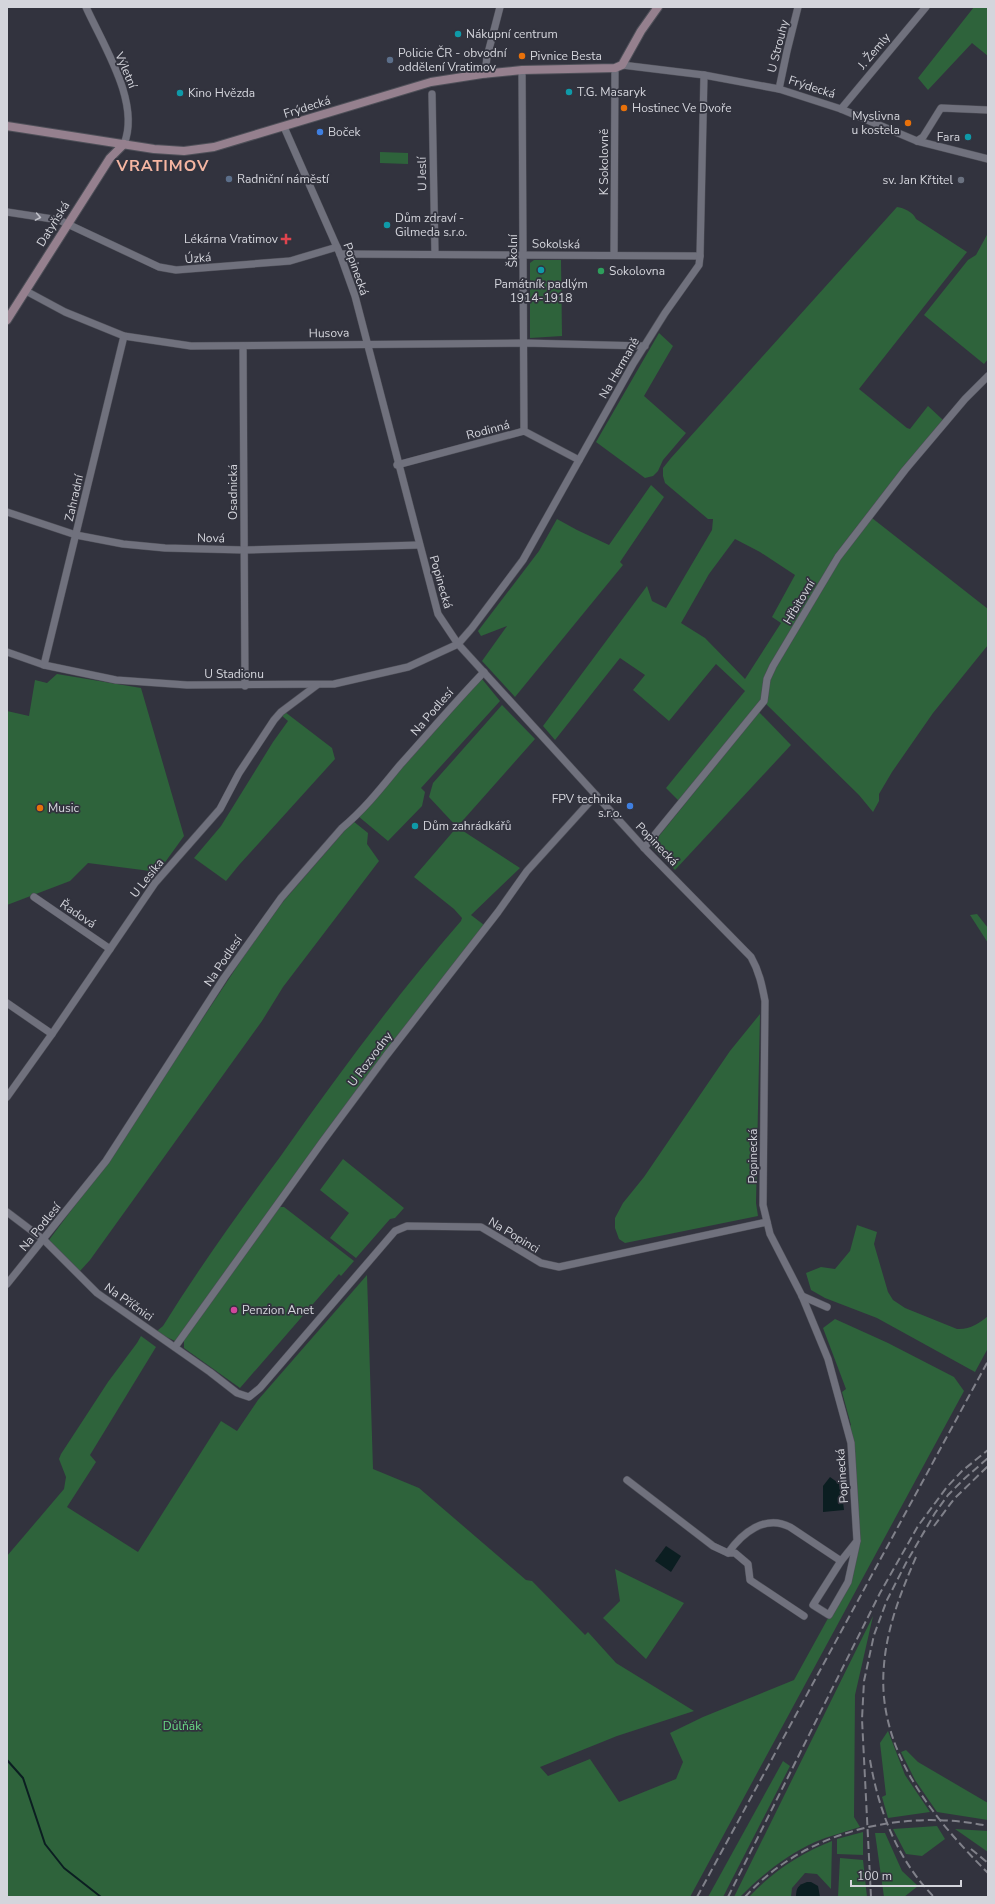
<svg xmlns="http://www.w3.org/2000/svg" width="995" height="1904" viewBox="0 0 995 1904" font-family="'Nunito Sans',sans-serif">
<rect width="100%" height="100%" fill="#32333e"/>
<!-- green -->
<g fill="#2e633b" fill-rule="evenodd">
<polygon points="974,7 988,7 988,56 972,43 928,90 918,78"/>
<polygon points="380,152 408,153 408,164 380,163"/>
<path d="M897,207c7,1 16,5 19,12l51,33 -108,137 48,39 3,1 18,-23 15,14 -40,47 -68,88 -49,84 54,-81 32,-40 116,91v36l-55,68 -41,59 -13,22v7l-6,11 -14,-17 -94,-92 -85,99 -14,-14 79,-97 -29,-27 -47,57 -36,-31 12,-15 -25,-17 -65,82 -12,-14 104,-140 5,15 14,7 46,-78 1,-11h-5l-43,-36 -2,-7v-8l8,-10zM735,539l25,13 35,23 -23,42 9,6 -36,56 -40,-41 -24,-15 28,-49z"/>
<polygon points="988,233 988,359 984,364 924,315 968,260 976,255"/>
<polygon points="534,260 561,260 562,336 530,338 530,263"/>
<polygon points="659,333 673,346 644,396 686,433 663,460 658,471 653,476 645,478 596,442"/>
<polygon points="651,485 664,497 620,562 623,565 515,697 482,661 507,626 481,636 478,631 539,551 557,519 577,530 609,545"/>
<polygon points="57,674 141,688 184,836 158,872 88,863 70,881 7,905 7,711 29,716 35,680 47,683"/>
<polygon points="482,679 500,701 421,788 425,792 422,806 388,841 358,816 459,702"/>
<path d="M502,705l33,34 -78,88 63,41 -49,47 13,10 -210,280 -99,136 -17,-8 -1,-2 6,-5c36,-58 76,-114 117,-169 57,-81 116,-161 181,-236l1,-3 -8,-9 -40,-32 43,-50 -28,-30 4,-14z"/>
<polygon points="285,712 332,748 335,759 239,865 226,881 194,858 221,826 273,742 288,721 281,715"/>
<polygon points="759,712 791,745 675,870 651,846"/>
<polygon points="353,821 368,833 367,844 379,861 283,987 262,1021 90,1260 80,1271 49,1240 106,1164 248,950 282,903"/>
<polygon points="977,914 988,928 988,943 970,915"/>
<polygon points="760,1014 756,1203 758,1216 625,1243 619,1239 615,1228 615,1218 623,1203 644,1177 730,1051"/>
<polygon points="343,1159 404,1208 395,1218 390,1219 356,1258 330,1238 349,1213 320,1190"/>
<polygon points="278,1207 284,1207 354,1261 341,1276 339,1274 240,1388 184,1348 184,1340"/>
<path d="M857,1225l20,7 -3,12 14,48 5,8 12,8 52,21c12,1 23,-6 31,-13v32l-13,24 -98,-54 -52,-20 -14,-8 -5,-17 15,-6 14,2 15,-18z"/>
<polygon points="367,1275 373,1469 419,1488 526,1580 532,1581 585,1635 588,1632 616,1663 694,1711 617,1736 540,1767 548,1776 590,1759 619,1802 676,1779 683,1762 670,1733 703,1717 794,1680 848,1582 857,1541 847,1428 851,1425 842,1392 846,1389 823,1328 835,1319 888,1343 954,1377 964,1391 690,1897 7,1897 7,1556 64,1489 66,1477 59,1459 61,1454 108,1382 137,1343 141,1336 156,1347 90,1455 96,1462 67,1507 138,1552 221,1421 237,1431 258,1400"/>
<polygon points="615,1569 684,1603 646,1659 603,1618 620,1601"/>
<path d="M873,1616l-18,79 -1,122 6,10c-15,5 -31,9 -45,15 -29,13 -53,33 -75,55h-6z"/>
<polygon points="888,1731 905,1775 930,1812 888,1818 882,1797 886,1795 880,1743"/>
<polygon points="906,1750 918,1762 988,1803 988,1820 937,1812 915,1780 901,1752"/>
<polygon points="783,1761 790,1766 723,1897 708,1897"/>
<polygon points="937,1826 945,1839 922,1856 906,1854 893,1829"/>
<polygon points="955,1829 988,1831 988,1852"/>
<polygon points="863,1832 863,1855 837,1854 837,1839"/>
<polygon points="875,1833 885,1833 902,1871 918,1886 904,1897 884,1897"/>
<path d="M832,1841l-1,48 -14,-15 -12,-1 -13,15 -1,9h-42c23,-25 52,-44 83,-56z"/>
<polygon points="840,1858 863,1860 867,1897 838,1897"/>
</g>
<!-- water -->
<g fill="#0b1e21">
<polygon points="830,1477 841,1485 844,1510 823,1512 823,1486"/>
<polygon points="666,1546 681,1556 671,1572 655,1561"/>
<path d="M807,1882h4l7,4 2,11h-24c0,-9 2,-12 11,-15z"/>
</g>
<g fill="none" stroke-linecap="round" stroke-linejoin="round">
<!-- stream -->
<g stroke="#0b1e21" stroke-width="2">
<polyline points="7,1721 7,1731"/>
<polyline points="7,1760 23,1778 45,1844 64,1868 101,1897"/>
</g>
<!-- street casing -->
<g stroke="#4e4f58" stroke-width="8">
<g id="street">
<path d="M86,7c17,38 55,96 38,137"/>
<polyline points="622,65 704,75 779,89 841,109 917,141 988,159"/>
<polyline points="522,70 524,431"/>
<polyline points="485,74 487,57 500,7"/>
<polyline points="779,89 787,51 798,7"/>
<polyline points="432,94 435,254"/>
<polyline points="841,109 926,7"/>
<path d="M284,127l56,127 15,42 83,318 20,30 189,207 104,106c8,14 11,28 14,44l-2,204 7,29 32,62 26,63 23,84 6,98 -9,41 -19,33 -16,-10 28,-44 16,-20"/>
<polyline points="917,141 923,137 941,108 988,110"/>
<polyline points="7,212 59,220 159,267 176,270 290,261 337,247"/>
<polyline points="340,254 700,256"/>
<polyline points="614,255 615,68"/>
<polyline points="26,291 65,312 124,336 191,346 524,343 645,346"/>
<polyline points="243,346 245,686"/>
<polyline points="397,465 524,431 579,460"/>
<polyline points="7,512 76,535 123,544 165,548 244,550 419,545"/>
<polyline points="7,652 44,665 116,680 187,685 334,684 408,667 458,644 472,628 523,560 633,364 665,313 699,265 700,256 704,75"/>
<polyline points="44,665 124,336"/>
<polyline points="644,848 764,701 767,679 773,666 838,557 905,470 965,399 988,376"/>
<polyline points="34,897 110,949"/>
<polyline points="7,1003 52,1034"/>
<polyline points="7,1097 52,1034 155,883 220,809 239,773 274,720 281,712 317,685"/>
<polyline points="7,1212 44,1240 97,1293 210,1372 237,1393 249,1397 260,1388 395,1231 407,1226 481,1227 541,1263 559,1267 767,1222"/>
<path d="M7,1284l99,-123 118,-183 57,-80 61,-70c22,-18 40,-41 58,-63 28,-31 55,-63 84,-93"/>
<polyline points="802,1296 827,1307"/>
<polyline points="175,1347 323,1141 386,1056 498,912 527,871 596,795"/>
<polyline points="627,1480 713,1546 728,1553 735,1553 748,1564 750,1580 804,1616"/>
<path d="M728,1553c14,-20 37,-39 62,-26l51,34"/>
</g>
</g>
<!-- secondary casing -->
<g stroke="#4e4f58" stroke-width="10">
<g id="secondary">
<polyline points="7,126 154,149 184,151 214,147 431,82 482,74 522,70 615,68 622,65 641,31 658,7"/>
<polyline points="7,320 110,158 124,144"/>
</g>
</g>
<!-- street -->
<use href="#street" stroke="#70717d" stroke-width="7"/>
<!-- secondary -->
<use href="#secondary" stroke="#95808e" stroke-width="8"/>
<!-- rail -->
<g stroke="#80818a" stroke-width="2" stroke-dasharray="8 4" stroke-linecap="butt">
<polyline points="934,1526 954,1499 988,1466"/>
<path d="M916,1557c-15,35 -29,70 -32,108 -8,84 48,152 104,208"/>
<path d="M870,1760c9,52 27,99 64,137"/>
<polyline points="971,1849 988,1863"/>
<polyline points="697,1897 988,1361"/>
<polyline points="728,1897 880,1593 918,1526 947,1487 962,1471 988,1450"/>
<path d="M745,1897c59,-66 158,-89 243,-71"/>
<polyline points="871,1897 862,1719 864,1681 874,1635 887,1600 906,1563 935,1513 948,1495 964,1479 988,1458"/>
</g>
</g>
<!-- one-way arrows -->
<defs><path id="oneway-chevron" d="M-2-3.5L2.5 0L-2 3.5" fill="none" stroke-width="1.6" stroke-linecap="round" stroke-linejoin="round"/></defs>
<use stroke="#c0c1c9" href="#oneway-chevron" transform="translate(38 217) rotate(10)"/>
<!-- markers -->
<g fill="#0f9aa8" stroke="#32333e" stroke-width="1.5">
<circle cx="458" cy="34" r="4"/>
<circle cx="569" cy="92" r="4"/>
<circle cx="180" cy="93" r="4"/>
<circle cx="968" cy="137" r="4"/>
<circle cx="387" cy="225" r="4"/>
<circle cx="541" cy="270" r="4"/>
<circle cx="415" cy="826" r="4"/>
</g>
<g fill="#e8710a" stroke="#32333e" stroke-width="1.5">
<circle cx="522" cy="56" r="4"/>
<circle cx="624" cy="108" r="4"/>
<circle cx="908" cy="123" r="4"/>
<circle cx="40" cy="808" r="4"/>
</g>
<g fill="#5c6f8a" stroke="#32333e" stroke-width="1.5">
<circle cx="390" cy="60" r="4"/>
<circle cx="229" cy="179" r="4"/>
</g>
<g fill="#3f7fe0" stroke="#32333e" stroke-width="1.5">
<circle cx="320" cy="132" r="4"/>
<circle cx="630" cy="806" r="4"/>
</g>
<circle fill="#6b7280" stroke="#32333e" stroke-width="1.5" cx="961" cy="180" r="4"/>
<path fill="#e0444e" stroke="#32333e" stroke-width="1.5" d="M284 233h4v4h4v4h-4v4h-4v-4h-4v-4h4z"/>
<circle fill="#2e9e5b" stroke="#32333e" stroke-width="1.5" cx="601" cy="271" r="4"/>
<circle fill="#d1479c" stroke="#32333e" stroke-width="1.5" cx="234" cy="1310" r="4"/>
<g text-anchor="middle" stroke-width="3.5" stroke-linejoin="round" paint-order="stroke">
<!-- poi labels -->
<g font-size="12" fill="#d4d5dc" stroke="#32333e" text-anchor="start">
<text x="466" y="38">Nákupní centrum</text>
<text x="398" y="57">Policie ČR - obvodní<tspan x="398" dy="14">oddělení Vratimov</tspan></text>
<text x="530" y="60">Pivnice Besta</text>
<text x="577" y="96">T.G. Masaryk</text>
<text x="188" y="97">Kino Hvězda</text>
<text x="632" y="112">Hostinec Ve Dvoře</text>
<text x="900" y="120" text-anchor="end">Myslivna<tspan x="900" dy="14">u kostela</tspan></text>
<text x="328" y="136">Boček</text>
<text x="960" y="141" text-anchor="end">Fara</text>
<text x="237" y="183">Radniční náměstí</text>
<text x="953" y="184" text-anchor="end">sv. Jan Křtitel</text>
<text x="395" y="222">Dům zdraví -<tspan x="395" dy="14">Gilmeda s.r.o.</tspan></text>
<text x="278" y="243" text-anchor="end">Lékárna Vratimov</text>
<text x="609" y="275">Sokolovna</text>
<text x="541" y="288" text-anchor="middle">Památník padlým<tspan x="541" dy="14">1914-1918</tspan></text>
<text x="622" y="803" text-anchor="end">FPV technika<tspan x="622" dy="14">s.r.o.</tspan></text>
<text x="48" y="812">Music</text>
<text x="423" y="830">Dům zahrádkářů</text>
<text x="242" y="1314">Penzion Anet</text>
</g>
<!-- street labels -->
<g font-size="12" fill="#d4d5dc" stroke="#32333e">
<text transform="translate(778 46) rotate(-76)" y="4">U Strouhy</text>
<text transform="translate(874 51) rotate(-50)" y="4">J. Žemly</text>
<text transform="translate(126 70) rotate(67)" y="4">Výletní</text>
<text transform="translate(812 87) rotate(18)" y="4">Frýdecká</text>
<text transform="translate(307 107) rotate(-17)" y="4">Frýdecká</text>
<text transform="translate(604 162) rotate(-90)" y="4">K Sokolovně</text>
<text transform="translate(422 174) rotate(-91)" y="4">U Jeslí</text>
<text transform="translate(53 224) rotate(-58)" y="4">Datyňská</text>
<text transform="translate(556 244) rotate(1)" y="4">Sokolská</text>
<text transform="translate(513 251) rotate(-90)" y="4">Školní</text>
<text transform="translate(198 258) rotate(-5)" y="4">Úzká</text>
<text transform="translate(356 269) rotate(71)" y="4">Popinecká</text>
<text transform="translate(329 333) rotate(-1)" y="4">Husova</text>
<text transform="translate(619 368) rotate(-60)" y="4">Na Hermaně</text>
<text transform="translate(488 430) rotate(-15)" y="4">Rodinná</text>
<text transform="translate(233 492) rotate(-90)" y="4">Osadnická</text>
<text transform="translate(74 498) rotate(-77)" y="4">Zahradní</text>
<text transform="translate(211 538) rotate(1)" y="4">Nová</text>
<text transform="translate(441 582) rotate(74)" y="4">Popinecká</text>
<text transform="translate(799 602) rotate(-59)" y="4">Hřbitovní</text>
<text x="234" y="678">U Stadionu</text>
<text transform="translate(432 712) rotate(-49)" y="4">Na Podlesí</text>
<text transform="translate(657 844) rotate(46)" y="4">Popinecká</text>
<text transform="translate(147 878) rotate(-52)" y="4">U Lesíka</text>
<text transform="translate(78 914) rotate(34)" y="4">Řadová</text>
<text transform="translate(223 961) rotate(-56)" y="4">Na Podlesí</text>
<text transform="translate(370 1059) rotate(-53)" y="4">U Rozvodny</text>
<text transform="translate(753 1156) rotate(-90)" y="4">Popinecká</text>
<text transform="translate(40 1227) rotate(-51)" y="4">Na Podlesí</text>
<text transform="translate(514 1235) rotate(31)" y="4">Na Popinci</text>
<text transform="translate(129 1302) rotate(35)" y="4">Na Příčnici</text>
<text transform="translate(842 1476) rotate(-94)" y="4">Popinecká</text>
</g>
<!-- park labels -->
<g font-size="12" fill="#6adc87" stroke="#32333e">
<text x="182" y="1730">Důlňák</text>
</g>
<!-- district labels -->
<g font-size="16" font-weight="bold" letter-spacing="1" fill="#f6b6a2" stroke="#32333e">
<text x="163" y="171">VRATIMOV</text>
</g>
</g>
<!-- border -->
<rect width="995" height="1904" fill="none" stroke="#d4d5dc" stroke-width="16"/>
<!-- scale -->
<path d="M851 1880v6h110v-6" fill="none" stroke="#d4d5dc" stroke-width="2"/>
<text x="857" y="1880" font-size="12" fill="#d4d5dc" stroke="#32333e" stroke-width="3" paint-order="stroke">100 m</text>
</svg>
